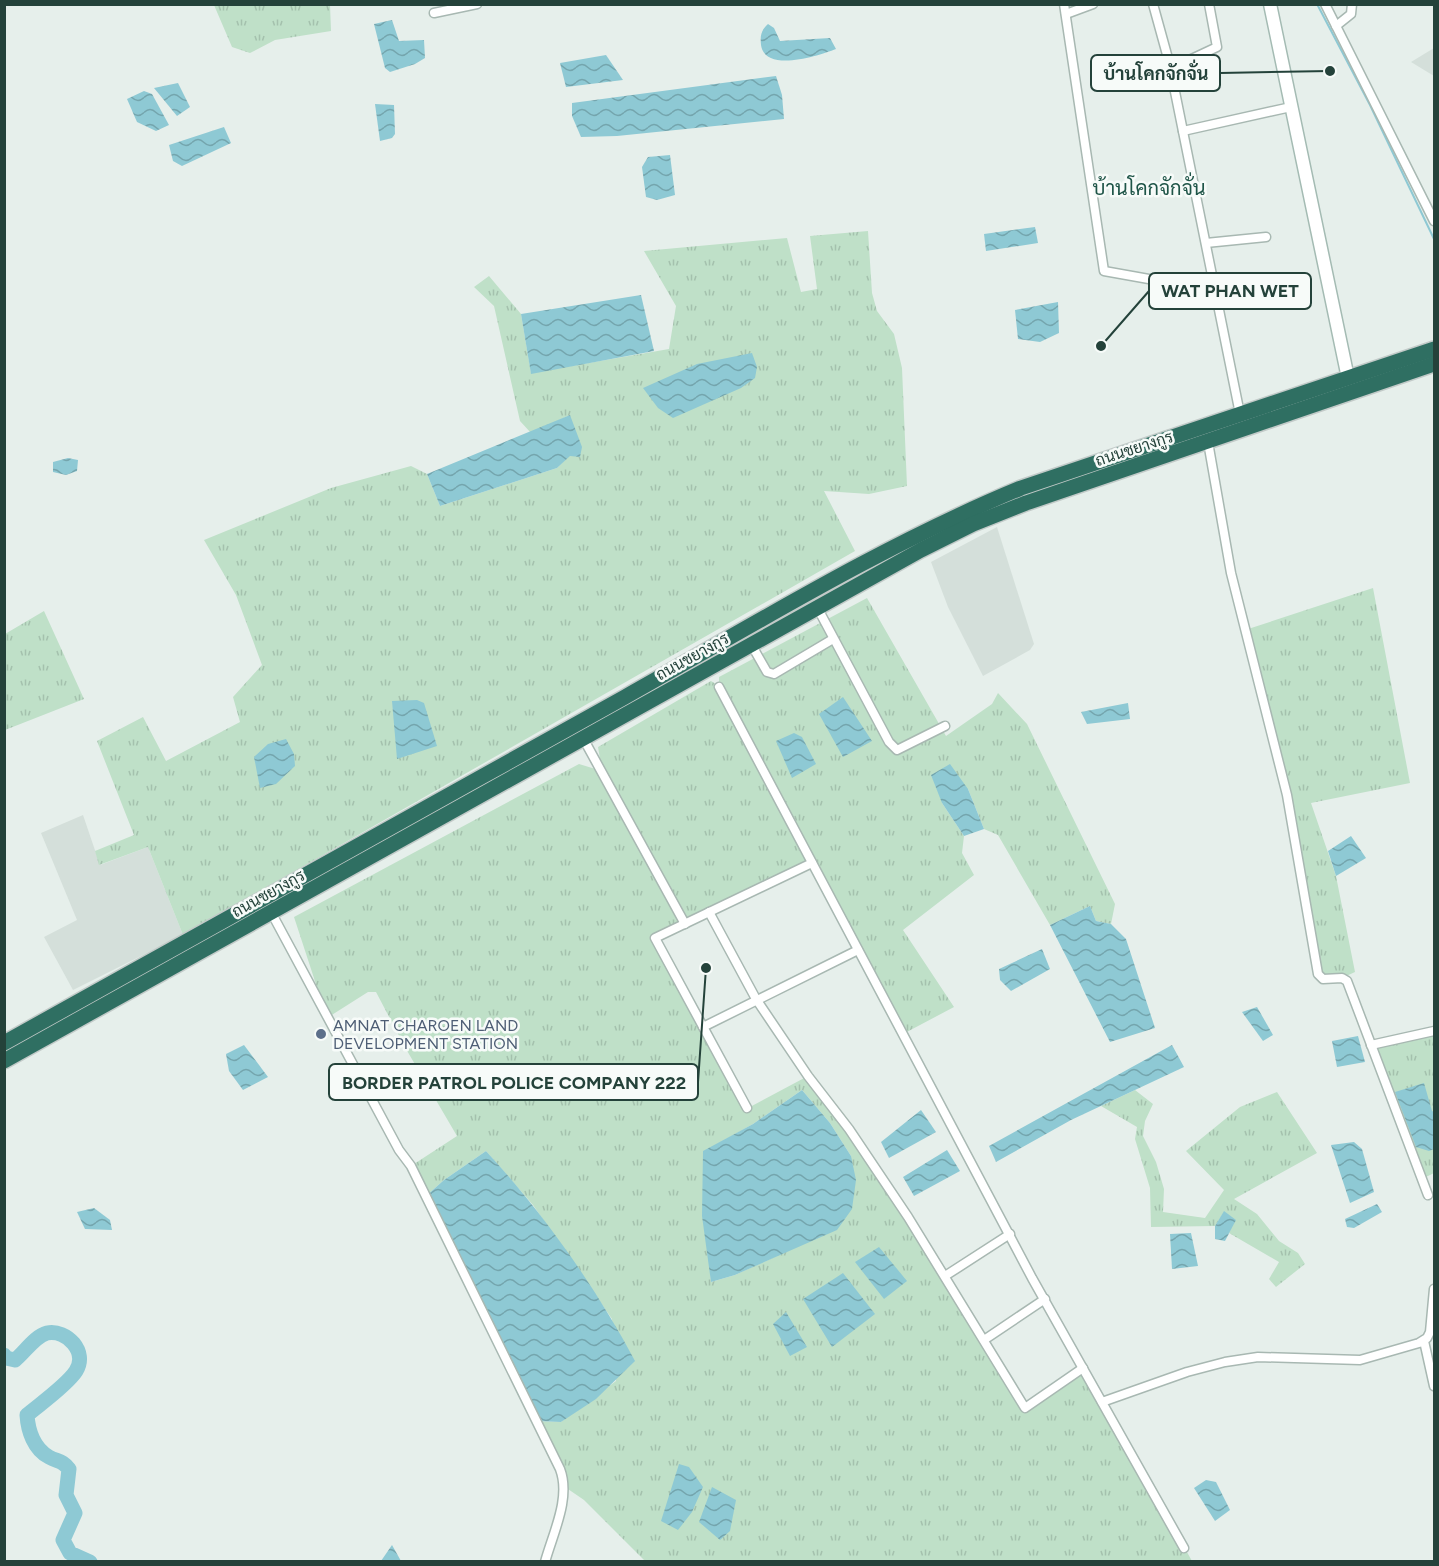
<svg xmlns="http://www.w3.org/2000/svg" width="1439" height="1566" viewBox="0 0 1439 1566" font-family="Figtree,Sarabun,sans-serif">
<defs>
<pattern id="grass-tufts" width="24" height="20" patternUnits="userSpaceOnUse" patternTransform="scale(1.5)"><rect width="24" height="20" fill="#bfe0c8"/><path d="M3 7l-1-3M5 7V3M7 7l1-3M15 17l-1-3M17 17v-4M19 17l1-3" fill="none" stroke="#a4c1ad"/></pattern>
<pattern id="water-waves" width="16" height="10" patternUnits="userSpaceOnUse" patternTransform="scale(1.5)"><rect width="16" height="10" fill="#8ec9d4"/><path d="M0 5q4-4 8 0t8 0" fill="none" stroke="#74a5ad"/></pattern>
</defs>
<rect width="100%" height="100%" fill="#e6efeb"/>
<!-- built -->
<g fill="#d4dfda">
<polygon points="1434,48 1434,76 1411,62"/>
<polygon points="997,527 1034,644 1030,650 983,676 948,607 931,562"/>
<polygon points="83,815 100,865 148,847 183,935 73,990 44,937 77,920 41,833"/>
</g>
<!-- grass -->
<g fill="url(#grass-tufts)" fill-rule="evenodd">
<polygon points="214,5 330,5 331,31 275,40 250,53 232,47"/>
<polygon points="868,231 872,293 877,311 894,334 902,368 907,486 869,494 824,491 855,551 183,935 148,847 99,865 95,851 134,835 97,741 143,717 166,761 240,722 233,697 262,665 236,595 204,540 331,488 411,466 427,474 440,506 557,468 570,455 570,415 531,433 520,421 494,306 474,287 489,276 521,314 531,373 669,349 676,306 644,251 787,238 801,292 817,289 810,236"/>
<polygon points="1373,588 1410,783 1311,803 1336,876 1355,972 1342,978 1323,979 1287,795 1245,630"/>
<path d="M867,598l79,138 46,-32 6,-11 29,31 88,180 -4,20 -15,-3 -6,-15 -40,19 -52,-90 -14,-6 -16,-40 -26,14 22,33 -2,17 12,22 -71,55 51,77 -51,27 -91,-171 -157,75 93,170 60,-32 41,53 175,278 59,-39 109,193h-547l-61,-61 -19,-13 -30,-66 26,1 55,-41 -4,-62 -79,-114 -47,-54 -42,29 -18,16 -15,-30 46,-30 -51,-87 -30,-57h-8l-41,26 -33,-101 285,-153 23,7 -4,-24 113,-66 8,5v-9zM802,1090l28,33 21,33 -70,98 -46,21 -24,7 -8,-130 50,-28z"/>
<polygon points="44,611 84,699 5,730 5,634"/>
<polygon points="1434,1031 1434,1173 1422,1179 1371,1045"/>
<polygon points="1135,1090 1153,1104 1145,1121 1143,1136 1156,1162 1164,1189 1163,1212 1205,1218 1224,1190 1186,1151 1240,1107 1277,1092 1317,1153 1234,1199 1257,1214 1279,1241 1298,1253 1305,1264 1276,1287 1269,1279 1279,1262 1229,1233 1235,1220 1224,1212 1215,1226 1151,1227 1150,1188 1135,1139 1137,1127 1101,1106"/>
</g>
<!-- water -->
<g fill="url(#water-waves)">
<polygon points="392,20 399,41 424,40 425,58 415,64 390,72 385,68 374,24"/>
<path d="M768,24l6,4 6,13 50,-3 6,11c-18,7 -71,24 -75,-4 -1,-9 0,-15 7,-21z"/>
<polygon points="606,55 623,80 566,87 560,63"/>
<polygon points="776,76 782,95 784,119 617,136 581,137 572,116 572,103"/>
<polygon points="178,83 190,107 177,116 154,88"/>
<polygon points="144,91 152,94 169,125 156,131 137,122 127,99"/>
<polygon points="375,104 394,105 395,134 392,138 380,141"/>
<polygon points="224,127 231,143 182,166 173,161 169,145"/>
<polygon points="670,155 675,195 657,200 646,197 642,167 648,157"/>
<polygon points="1035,227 1038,243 986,251 984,234"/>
<polygon points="641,295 654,351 531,374 521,314"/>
<polygon points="1058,302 1059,333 1040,342 1018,339 1015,310"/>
<polygon points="752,353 757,367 755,378 741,388 673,418 658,408 643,388 697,364"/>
<polygon points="570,415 582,447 580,457 570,456 557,468 440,506 427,474"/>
<polygon points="68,458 78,460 77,471 66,475 53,472 53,462"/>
<polygon points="843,697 872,741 843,757 819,714"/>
<polygon points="417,700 424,703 437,746 397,759 392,701"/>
<polygon points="1128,703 1130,719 1087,724 1081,712"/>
<polygon points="794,733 802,737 816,764 792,778 776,741"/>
<polygon points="286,739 294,754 295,766 276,784 260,788 254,757 268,744"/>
<polygon points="950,764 968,789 984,829 964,836 942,803 931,775"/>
<polygon points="1351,836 1366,858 1336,876 1328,851"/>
<polygon points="1090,906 1096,921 1111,924 1126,939 1155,1028 1110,1042 1050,925"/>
<polygon points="1042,949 1050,969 1011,991 1000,980 999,969"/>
<polygon points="1257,1007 1273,1035 1263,1041 1242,1012"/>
<polygon points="1358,1036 1365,1062 1337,1067 1332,1041"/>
<polygon points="244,1045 268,1077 243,1090 229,1071 226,1054"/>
<polygon points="1172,1045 1184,1067 1071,1120 996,1162 989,1146"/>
<polygon points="1424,1083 1432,1111 1434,1112 1434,1149 1429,1151 1416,1147 1395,1092"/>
<polygon points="802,1090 830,1123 851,1156 856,1180 852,1209 837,1230 735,1275 711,1282 702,1216 703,1151 753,1124"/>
<polygon points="921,1110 936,1132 889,1158 881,1142"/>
<polygon points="1354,1142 1362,1149 1374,1192 1350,1203 1331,1145"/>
<polygon points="947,1150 960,1171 914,1196 903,1177"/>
<path d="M486,1151c58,63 109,135 149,210l-39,38 -35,23 -26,-1 -109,-225 18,-16z"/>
<polygon points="1377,1204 1382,1212 1354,1228 1347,1227 1345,1219"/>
<polygon points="94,1208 110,1220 112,1230 85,1229 77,1212"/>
<polygon points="1224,1211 1236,1220 1225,1241 1215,1239 1215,1226"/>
<polygon points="1191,1233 1198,1266 1172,1269 1170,1234"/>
<polygon points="879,1247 907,1281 884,1299 855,1262"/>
<polygon points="843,1273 875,1314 832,1347 803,1299"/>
<polygon points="786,1312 807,1347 790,1356 773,1324"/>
<polygon points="679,1464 689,1467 703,1487 692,1512 678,1530 661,1521"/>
<polygon points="1206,1480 1216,1482 1230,1510 1215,1521 1194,1488"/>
<polygon points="712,1487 736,1500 730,1531 720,1540 699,1522"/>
<polygon points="392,1545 401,1561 381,1561"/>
</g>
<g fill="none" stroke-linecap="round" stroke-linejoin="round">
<!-- stream -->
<polyline stroke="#8ec9d4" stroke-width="2" points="1317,4 1370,105 1434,239"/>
<!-- river -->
<path stroke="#8ec9d4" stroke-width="15" d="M4,1355l2,3 9,2c9,-7 20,-24 32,-27 20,-4 41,19 29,38 -9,14 -36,33 -49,44 1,16 7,34 22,42 9,5 13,3 20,12l-3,26 9,18 -12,27 7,13 20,9"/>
<!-- street casing -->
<g stroke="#a8b8b2" stroke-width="11">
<g id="street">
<polyline points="1064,4 1104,271 1216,291"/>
<polyline points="1153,4 1169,62 1240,414"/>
<polyline points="1325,4 1434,221"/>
<polyline points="434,13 477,4"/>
<polyline points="1066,14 1093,4"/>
<polyline points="1336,26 1351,14 1352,4"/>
<polyline points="1170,69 1217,47 1209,4"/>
<polyline points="1183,131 1291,107"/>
<polyline points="1206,243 1266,237"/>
<polyline points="1208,442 1231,573 1287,795 1318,974 1323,979 1342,978 1347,981 1428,1195"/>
<polyline points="817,607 889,742 897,750 945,726"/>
<polyline points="751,644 767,672 774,674 833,639"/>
<polyline points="719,687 1032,1278 1184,1548"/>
<polyline points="583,738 685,924"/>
<path d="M271,912l128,238 12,16 149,303c11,29 -7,64 -15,93"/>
<polyline points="709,912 756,999 808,1076 849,1129 908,1217 1025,1408 1083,1368"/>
<polyline points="703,1027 858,950"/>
<polyline points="1371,1045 1434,1031"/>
<polyline points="747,1108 655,938 812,863"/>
<polyline points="945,1276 1010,1234"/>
<polyline points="984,1340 1045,1299"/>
<polyline points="1424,1341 1434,1386"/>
<polyline points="1102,1402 1187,1372 1225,1362 1258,1357 1360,1360 1419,1343 1427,1338 1430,1332 1434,1289"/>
</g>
</g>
<!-- secondary casing -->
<g stroke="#a4bbb3" stroke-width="15">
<polyline id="secondary" points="1270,4 1348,378"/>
</g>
<!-- highway casing -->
<g stroke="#c2cac8" stroke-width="18">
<g id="highway">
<path d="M4,1043c208,-115 414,-231 621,-346 130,-73 258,-152 396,-209l413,-139"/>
<polyline points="4,1061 921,550 973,524 1026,503 1434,364"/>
</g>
</g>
<!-- street -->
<use href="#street" stroke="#fff" stroke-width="8"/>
<!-- secondary -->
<use href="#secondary" stroke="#fff" stroke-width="12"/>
<!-- highway -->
<use href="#highway" stroke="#2f6f62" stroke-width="15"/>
</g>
<!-- markers -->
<circle fill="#5c6f8a" stroke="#f7fbf9" stroke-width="2" cx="321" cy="1034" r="6"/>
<g text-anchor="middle" stroke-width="5" stroke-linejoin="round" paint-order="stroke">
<!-- street labels -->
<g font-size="16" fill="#24423a" stroke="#f7fbf9">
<text transform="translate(1134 448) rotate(-18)" y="6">ถนนชยางกูร</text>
<text transform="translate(692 656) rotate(-29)" y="6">ถนนชยางกูร</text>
<text transform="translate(268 893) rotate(-29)" y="6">ถนนชยางกูร</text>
</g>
<!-- service labels -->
<g font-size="16" fill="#4e5e75" stroke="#f7fbf9" text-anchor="start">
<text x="333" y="1031">AMNAT CHAROEN LAND<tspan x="333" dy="18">DEVELOPMENT STATION</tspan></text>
</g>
<!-- quarter labels -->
<g font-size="20" fill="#1f5548" stroke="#f7fbf9">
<text x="1149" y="195">บ้านโคกจักจั่น</text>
</g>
</g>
<!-- callouts -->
<path fill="none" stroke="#24423a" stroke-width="2" d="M1330 71L1220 73M1101 346L1149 291M706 968L698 1082"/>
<g fill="#24423a" stroke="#f7fbf9" stroke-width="2">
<circle cx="1330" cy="71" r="6"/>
<circle cx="1101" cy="346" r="6"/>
<circle cx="706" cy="968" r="6"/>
</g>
<g fill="#f7fbf9" stroke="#24423a" stroke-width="2">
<rect x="1091" y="55" width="129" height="36" rx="6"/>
<rect x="1149" y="273" width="162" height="36" rx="6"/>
<rect x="329" y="1064" width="369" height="36" rx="6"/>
</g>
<g font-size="18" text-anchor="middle" font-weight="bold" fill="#24423a">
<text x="1156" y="80">บ้านโคกจักจั่น</text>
<text x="1230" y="297">WAT PHAN WET</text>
<text x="514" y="1089">BORDER PATROL POLICE COMPANY 222</text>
</g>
<!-- border -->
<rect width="1439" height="1566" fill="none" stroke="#24423a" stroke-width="12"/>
</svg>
